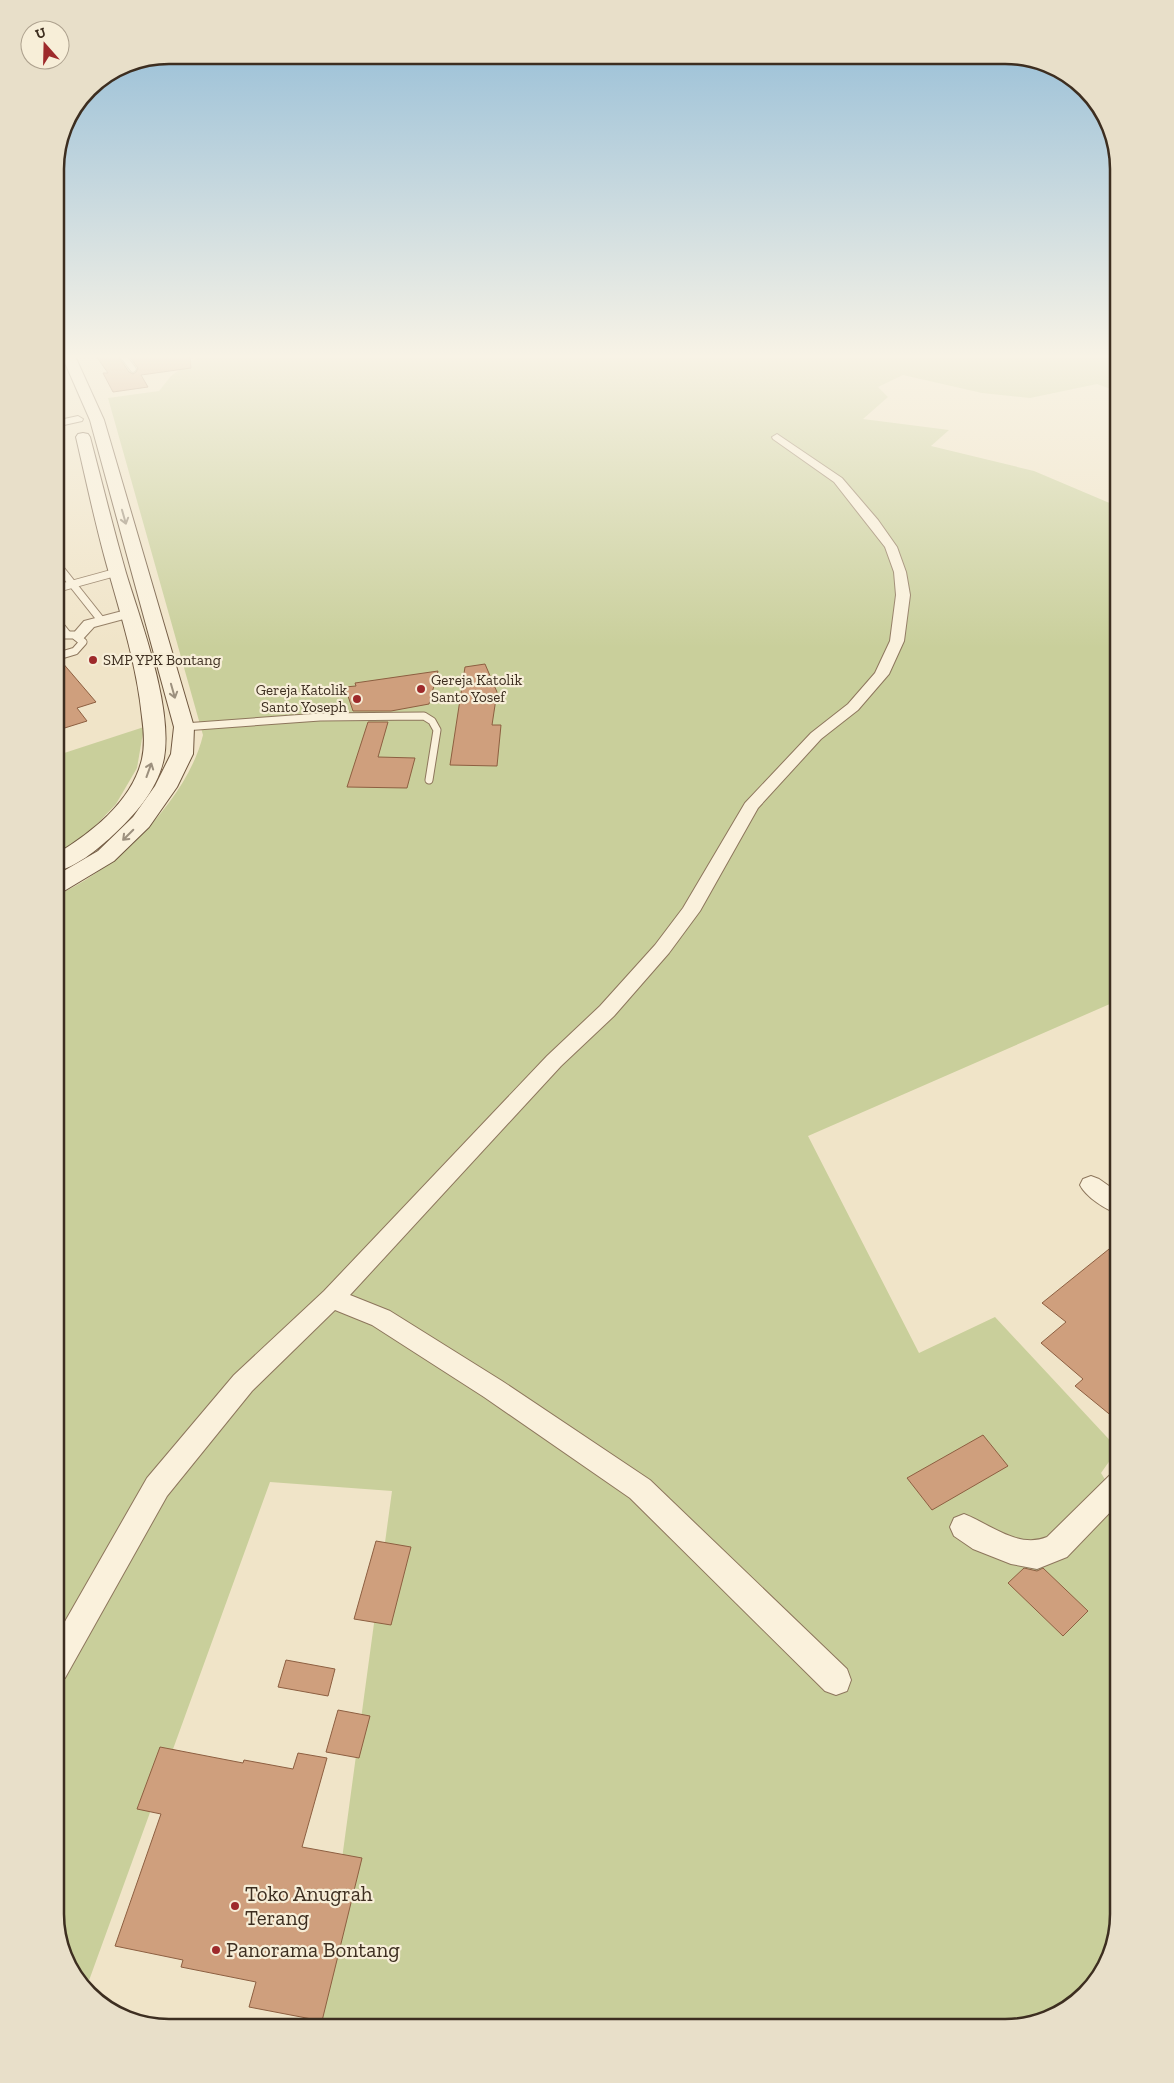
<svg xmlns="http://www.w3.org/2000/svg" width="1174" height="2083" viewBox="0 0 1174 2083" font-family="'Zilla Slab',serif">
<rect width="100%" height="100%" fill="#f0e4c8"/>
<!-- green -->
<g fill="#c9cf9b">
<path d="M199,356h920v36l-22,-8 -67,14 -48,-5 -79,-18 -25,12 10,10 -25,22 86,11 -18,16 103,25 85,36v493l-311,136 111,217 76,-36 123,132 -17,24 18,29v413l-19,63 -51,41 -43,9h-687l73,-537 -122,-9 -183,504 -23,-28 -9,-43v-1019c60,-25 133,-97 148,-161l-95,-337 51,-7 12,-15z"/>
<polygon points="144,727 137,768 116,804 78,844 55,859 55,756"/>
</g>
<!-- building -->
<g fill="#cf9f7d" stroke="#8d5f41">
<polygon points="96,356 118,356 129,372 133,374 136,372 138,368 129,356 190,356 191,368 141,375 148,387 113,392 103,373 108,373"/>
<polygon points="61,661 96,702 77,708 87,721 55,731 55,662"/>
<polygon points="485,664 497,692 492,725 501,725 497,766 450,765 465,667"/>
<polygon points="438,671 429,704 391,711 353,711 345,687 356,686 355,683"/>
<polygon points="368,722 388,722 378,757 415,758 407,788 347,787"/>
<polygon points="1119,1241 1119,1422 1075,1386 1083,1379 1041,1343 1066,1322 1042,1303"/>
<polygon points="983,1435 1008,1466 932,1510 907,1478"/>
<polygon points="376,1541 411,1547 391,1625 354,1619"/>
<polygon points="1024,1568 1037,1571 1043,1568 1088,1611 1063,1636 1008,1583"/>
<polygon points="286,1660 335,1669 328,1696 278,1687"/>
<polygon points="338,1710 370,1716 359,1758 326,1752"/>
<polygon points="160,1747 243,1763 244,1760 293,1769 298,1753 327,1758 302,1847 362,1858 322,2021 249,2007 256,1982 181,1967 183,1960 115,1946 161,1814 137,1809"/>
</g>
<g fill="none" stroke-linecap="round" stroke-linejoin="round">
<!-- lane-far1 casing -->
<g stroke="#8d765c" stroke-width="7">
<polyline id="lane-far1" points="123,356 133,369"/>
</g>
<!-- lane casing -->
<g stroke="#8d765c" stroke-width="9">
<g id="lane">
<polyline points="55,562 101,620"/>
<polyline points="55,589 117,572"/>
<polyline points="55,619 67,634"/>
<polyline points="55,635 74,635 83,642 75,651 55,657"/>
<polyline points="184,727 320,717 424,716 432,721 437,730 429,780"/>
</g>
</g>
<!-- street casing -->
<g stroke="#8d765c" stroke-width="2">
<g id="street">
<polygon points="78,416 83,419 82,421 55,427 55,421"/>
<polygon points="777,434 842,478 878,520 897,547 906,572 910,595 904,641 889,674 858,710 821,739 758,808 700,911 669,953 614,1016 561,1066 350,1295 390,1311 502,1381 650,1480 847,1669 851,1680 847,1691 836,1695 825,1691 630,1498 484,1397 372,1325 335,1310 252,1391 167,1496 65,1678 55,1683 55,1639 147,1478 234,1375 324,1291 547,1056 600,1006 655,945 683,908 745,803 811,733 848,704 875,673 890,641 896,595 894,572 885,547 834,482 773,439 772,437"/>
<polygon points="130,609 137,613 135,616 94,627 83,639 78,640 71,636 84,621"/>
<path d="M1091,1176l8,3 20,14v21c-13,-4 -33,-17 -39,-29l3,-6z"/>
<path d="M1119,1471v32l-52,54 -30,12 -26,-5 -38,-15 -19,-13 -4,-9 4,-9 10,-4c26,10 54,35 83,23l63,-62z"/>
</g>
</g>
<!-- secondary casing -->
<g stroke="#6f573f" stroke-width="2">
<g id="secondary">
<polygon points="62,356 75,356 104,420 194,727 193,754 177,787 149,827 114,861 64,891 55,893 55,876 98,851 133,817 155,786 171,754 174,727 90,420"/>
<path d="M83,433l5,1 2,3c12,45 23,91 36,136 15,49 47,134 38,185 -6,31 -29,57 -52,78 -15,14 -36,31 -57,36v-17c36,-22 77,-53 87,-96 3,-13 2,-28 0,-42 -5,-51 -21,-101 -35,-151 -12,-43 -21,-86 -31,-129l2,-3z"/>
</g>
</g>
<!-- lane-far1 -->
<use href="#lane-far1" stroke="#faf1dc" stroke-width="5.5"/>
<!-- lane -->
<use href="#lane" stroke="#faf1dc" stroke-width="7"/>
<!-- street -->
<use href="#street" fill="#faf1dc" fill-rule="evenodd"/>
<!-- secondary -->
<use href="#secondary" fill="#faf1dc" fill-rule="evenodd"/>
</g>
<!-- one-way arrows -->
<defs><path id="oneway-shaft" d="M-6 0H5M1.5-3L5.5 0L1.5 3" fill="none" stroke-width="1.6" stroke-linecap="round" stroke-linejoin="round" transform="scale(1.25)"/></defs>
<g stroke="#9c907e">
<use href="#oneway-shaft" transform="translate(124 517) rotate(74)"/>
<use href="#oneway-shaft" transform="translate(173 691) rotate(74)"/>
<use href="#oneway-shaft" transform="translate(149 770) rotate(-70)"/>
<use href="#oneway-shaft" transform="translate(128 835) rotate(135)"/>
</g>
<!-- sky -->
<linearGradient id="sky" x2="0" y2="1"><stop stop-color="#8fbad6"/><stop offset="0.55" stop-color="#f8f3e6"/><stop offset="1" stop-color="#f8f3e6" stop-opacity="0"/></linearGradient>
<rect width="1174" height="648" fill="url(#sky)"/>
<!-- markers -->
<g fill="#9e2a2b" stroke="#f7eed8" stroke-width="2">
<circle cx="93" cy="660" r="5"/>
<circle cx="421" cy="689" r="5"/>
<circle cx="357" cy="699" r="5"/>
<circle cx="235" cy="1906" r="5"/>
<circle cx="216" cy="1950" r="5"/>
</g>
<g text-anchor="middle" stroke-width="4.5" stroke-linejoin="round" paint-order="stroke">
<!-- far-poi labels -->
<g font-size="15" fill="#3d2e20" stroke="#f7eed8" text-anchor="start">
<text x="103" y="665">SMP YPK Bontang</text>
<text x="431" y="685">Gereja Katolik<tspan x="431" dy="17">Santo Yosef</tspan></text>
<text x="347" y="695" text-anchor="end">Gereja Katolik<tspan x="347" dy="17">Santo Yoseph</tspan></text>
</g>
<!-- near-poi labels -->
<g font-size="21" fill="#3d2e20" stroke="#f7eed8" text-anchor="start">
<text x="245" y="1901">Toko Anugrah<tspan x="245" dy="24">Terang</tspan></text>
<text x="226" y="1957">Panorama Bontang</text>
</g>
</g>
<!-- crop -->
<path d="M0 0H1174V2083H0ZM169 64H1005A105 105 0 0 1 1110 169V1914A105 105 0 0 1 1005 2019H169A105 105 0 0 1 64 1914V169A105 105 0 0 1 169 64Z" fill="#e8dfc9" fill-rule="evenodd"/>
<path fill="none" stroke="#3d2e20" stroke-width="2.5" d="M169 64H1005A105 105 0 0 1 1110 169V1914A105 105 0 0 1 1005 2019H169A105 105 0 0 1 64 1914V169A105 105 0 0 1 169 64Z"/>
<!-- north arrow -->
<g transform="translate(45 45) rotate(340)"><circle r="24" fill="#f7eed8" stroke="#ada18e"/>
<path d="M0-4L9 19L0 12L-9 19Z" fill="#9e2a2b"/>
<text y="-8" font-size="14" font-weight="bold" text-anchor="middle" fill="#3d2e20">U</text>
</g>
</svg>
